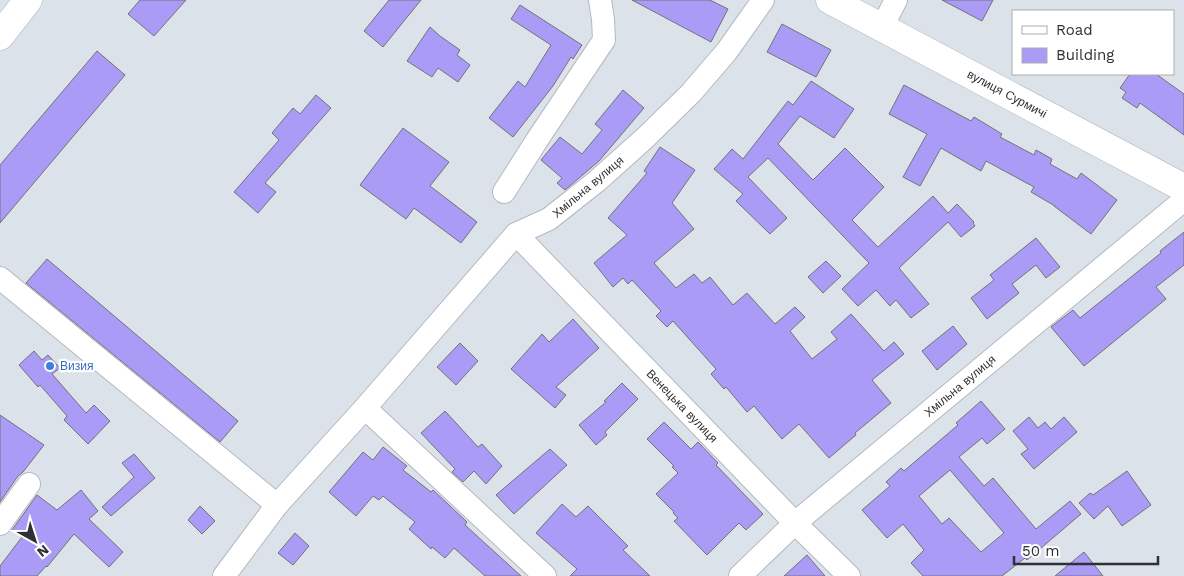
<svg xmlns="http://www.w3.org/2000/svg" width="1184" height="576" viewBox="0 0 1184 576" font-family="'Work Sans',sans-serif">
<rect width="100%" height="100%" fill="#dce2e9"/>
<!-- building -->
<g fill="#aa9cf6" stroke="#727279" fill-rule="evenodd">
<polygon points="140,0 186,0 154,36 128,14"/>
<polygon points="389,0 421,0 383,47 364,31"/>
<polygon points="632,0 710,0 728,9 711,42"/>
<polygon points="942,0 993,0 982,21"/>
<polygon points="520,5 582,45 573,59 571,57 553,86 513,137 489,118 518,81 525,87 551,45 511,19"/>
<polygon points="782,24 831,50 816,77 767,52"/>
<polygon points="430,27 440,36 460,50 457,55 470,65 458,82 438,68 432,77 407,61"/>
<polygon points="97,51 125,75 0,223 0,165"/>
<polygon points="1130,74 1156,74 1184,94 1184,135 1140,103 1137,108 1122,98 1126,92 1120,88"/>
<polygon points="811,81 854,109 834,138 800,116 778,144 813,180 845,148 884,187 852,220 878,247 933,196 948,213 957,204 974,222 973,223 975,226 961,237 948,222 899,268 929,304 911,318 896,300 890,306 876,290 858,306 842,289 869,263 768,158 748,177 787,218 770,234 736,201 743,194 714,169 732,149 743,159 788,101 793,105"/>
<polygon points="904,85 971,121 974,117 1002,134 1000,137 1034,155 1036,150 1052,159 1050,164 1077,179 1081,173 1117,200 1091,234 1054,206 1055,206 1031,192 1034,187 986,161 981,171 941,148 920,186 903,177 927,134 889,114"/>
<polygon points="623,90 644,108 599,161 565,190 557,183 562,178 541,160 560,137 582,154 602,130 595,124"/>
<polygon points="316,95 331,108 265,183 276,192 258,213 234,192 279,140 272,133 293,108 300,114"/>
<polygon points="403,128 449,162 430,186 477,222 461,243 414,208 406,219 360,185"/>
<polygon points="660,147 695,170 672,203 694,229 654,263 676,288 694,274 702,283 710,277 733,305 747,293 775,324 795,307 805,317 790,331 812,359 837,339 831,332 851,314 884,351 894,342 904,354 872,380 891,403 855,433 856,435 829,458 799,424 782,439 754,406 747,412 726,387 724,389 711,374 716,369 673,321 667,327 656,316 661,311 632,280 628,284 623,278 613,287 594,263 627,235 608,218 647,173 644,171"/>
<polygon points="1184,232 1184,265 1156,287 1166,299 1084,366 1051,327 1073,310 1080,318 1161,253 1160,251"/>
<polygon points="1036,238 1060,267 1046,278 1036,265 1012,284 1019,293 987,319 971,298 994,280 990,275"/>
<polygon points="47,259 238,421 220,442 26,283"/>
<polygon points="826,261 841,276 823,293 808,277"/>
<polygon points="573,319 599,348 556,387 566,395 555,408 511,369 542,334 549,342"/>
<polygon points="953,326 967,344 937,370 922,351"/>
<polygon points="460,343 478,361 456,385 437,367"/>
<polygon points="34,351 42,360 48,355 60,368 52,374 86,413 94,405 110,421 88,444 64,420 67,416 40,385 38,387 19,365"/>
<polygon points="622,383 638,399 605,432 607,435 596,445 579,425 606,402 604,401"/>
<path d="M981,401l24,28 -18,15 -5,-6 -23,19 25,29 9,-8 43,51 34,-28 11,13 -54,46 -2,-2 -23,18h-79l-12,-13 13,-13 -21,-26 -16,14 -25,-28 28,-24 -4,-4 15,-14 3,3 54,-46 -2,-2zM950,470l54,63 -23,19 -32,-34 -7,6 -23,-28z"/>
<polygon points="445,411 478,447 482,444 502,466 486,484 474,471 463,482 452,472 455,469 421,433"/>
<polygon points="0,415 44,445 23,472 18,476 0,502"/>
<polygon points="1029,417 1038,428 1045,422 1051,429 1064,417 1077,432 1034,469 1021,454 1028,449 1013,431"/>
<polygon points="664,422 691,449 698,442 718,463 716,465 763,514 746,530 739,523 707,555 674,521 678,518 673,513 674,512 656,494 678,473 672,467 674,466 647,439"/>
<polygon points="383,447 407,466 403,470 431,492 433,490 467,522 465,525 521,576 485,576 454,548 445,558 432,547 431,549 409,529 415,522 383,496 379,500 373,496 356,516 329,492 363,452 373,460"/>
<polygon points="550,449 567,465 514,514 496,495"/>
<polygon points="134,454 155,478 111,516 102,507 134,477 122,463"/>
<polygon points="1127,471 1151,505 1122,526 1108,506 1094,519 1079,503 1090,493 1093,495"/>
<polygon points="81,490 98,511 89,519 123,552 109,567 74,534 47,567 46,566 37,576 0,576 0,566 22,537 12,530 37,495 57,510"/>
<polygon points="562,504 576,517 588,506 628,546 623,550 650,576 570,576 577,569 536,533"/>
<polygon points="200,506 215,521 202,534 188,520"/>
<polygon points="295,533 309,546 293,565 278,553"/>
<polygon points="1084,552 1103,576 1055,576"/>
<polygon points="807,555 825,576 784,576"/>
</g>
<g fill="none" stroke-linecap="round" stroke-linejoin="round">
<!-- minor casing -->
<g stroke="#b3b9c0" stroke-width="24">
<g id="minor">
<polyline points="882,27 896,0"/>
<polyline points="504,192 537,140 604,40 603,19 600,0"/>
<polyline points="516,234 795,523 849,576"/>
<polyline points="0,278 277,505"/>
<polyline points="365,408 545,576"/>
<polyline points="0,524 29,484"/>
<polyline points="224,576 277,505 365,408 516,234 549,219 597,181 645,138 691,93 727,51 763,0"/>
<polyline points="740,576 795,523 1184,200"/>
</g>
</g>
<!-- secondary casing -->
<g stroke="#b3b9c0" stroke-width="29">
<g id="secondary">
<polyline points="830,0 1184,188"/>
<polyline points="0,36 28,0"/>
</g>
</g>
<!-- minor -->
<use href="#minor" stroke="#fff" stroke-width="22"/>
<!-- secondary -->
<use href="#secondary" stroke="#fff" stroke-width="28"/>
</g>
<!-- markers -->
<circle fill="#3f7fe0" stroke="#fff" stroke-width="2" cx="50" cy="366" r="5"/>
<g text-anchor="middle" stroke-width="4.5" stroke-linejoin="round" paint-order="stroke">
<!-- street labels -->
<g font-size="12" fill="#2e3134" stroke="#fff">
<text transform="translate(1007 94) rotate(28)" y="4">вулиця Сурмичі</text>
<text transform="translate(588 187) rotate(-40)" y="4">Хмільна вулиця</text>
<text transform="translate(960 386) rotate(-40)" y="4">Хмільна вулиця</text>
<text transform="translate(682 406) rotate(46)" y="4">Венецька вулиця</text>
</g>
<!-- shop labels -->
<g font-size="12" fill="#366cbe" stroke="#fff" text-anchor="start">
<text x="60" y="370">Визия</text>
</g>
</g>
<!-- legend -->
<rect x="1012" y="10" width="162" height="65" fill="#ffffff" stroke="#abadae"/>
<rect x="1022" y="26" width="25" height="8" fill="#ffffff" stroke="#abadae"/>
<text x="1056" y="35" font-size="15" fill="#2e3134">Road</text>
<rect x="1022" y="48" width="25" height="15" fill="#aa9cf6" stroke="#abadae"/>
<text x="1056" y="60" font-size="15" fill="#2e3134">Building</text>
<!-- north arrow -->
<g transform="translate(35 541) rotate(141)" stroke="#ffffff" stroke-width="4" paint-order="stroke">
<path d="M0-4L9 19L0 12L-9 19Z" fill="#2e3134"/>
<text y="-8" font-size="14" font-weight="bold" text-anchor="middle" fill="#2e3134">N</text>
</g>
<!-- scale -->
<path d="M1014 556v8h144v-8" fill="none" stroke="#2e3134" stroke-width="2.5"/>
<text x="1022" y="556" font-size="15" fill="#2e3134" stroke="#ffffff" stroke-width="4" paint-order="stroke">50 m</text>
</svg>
